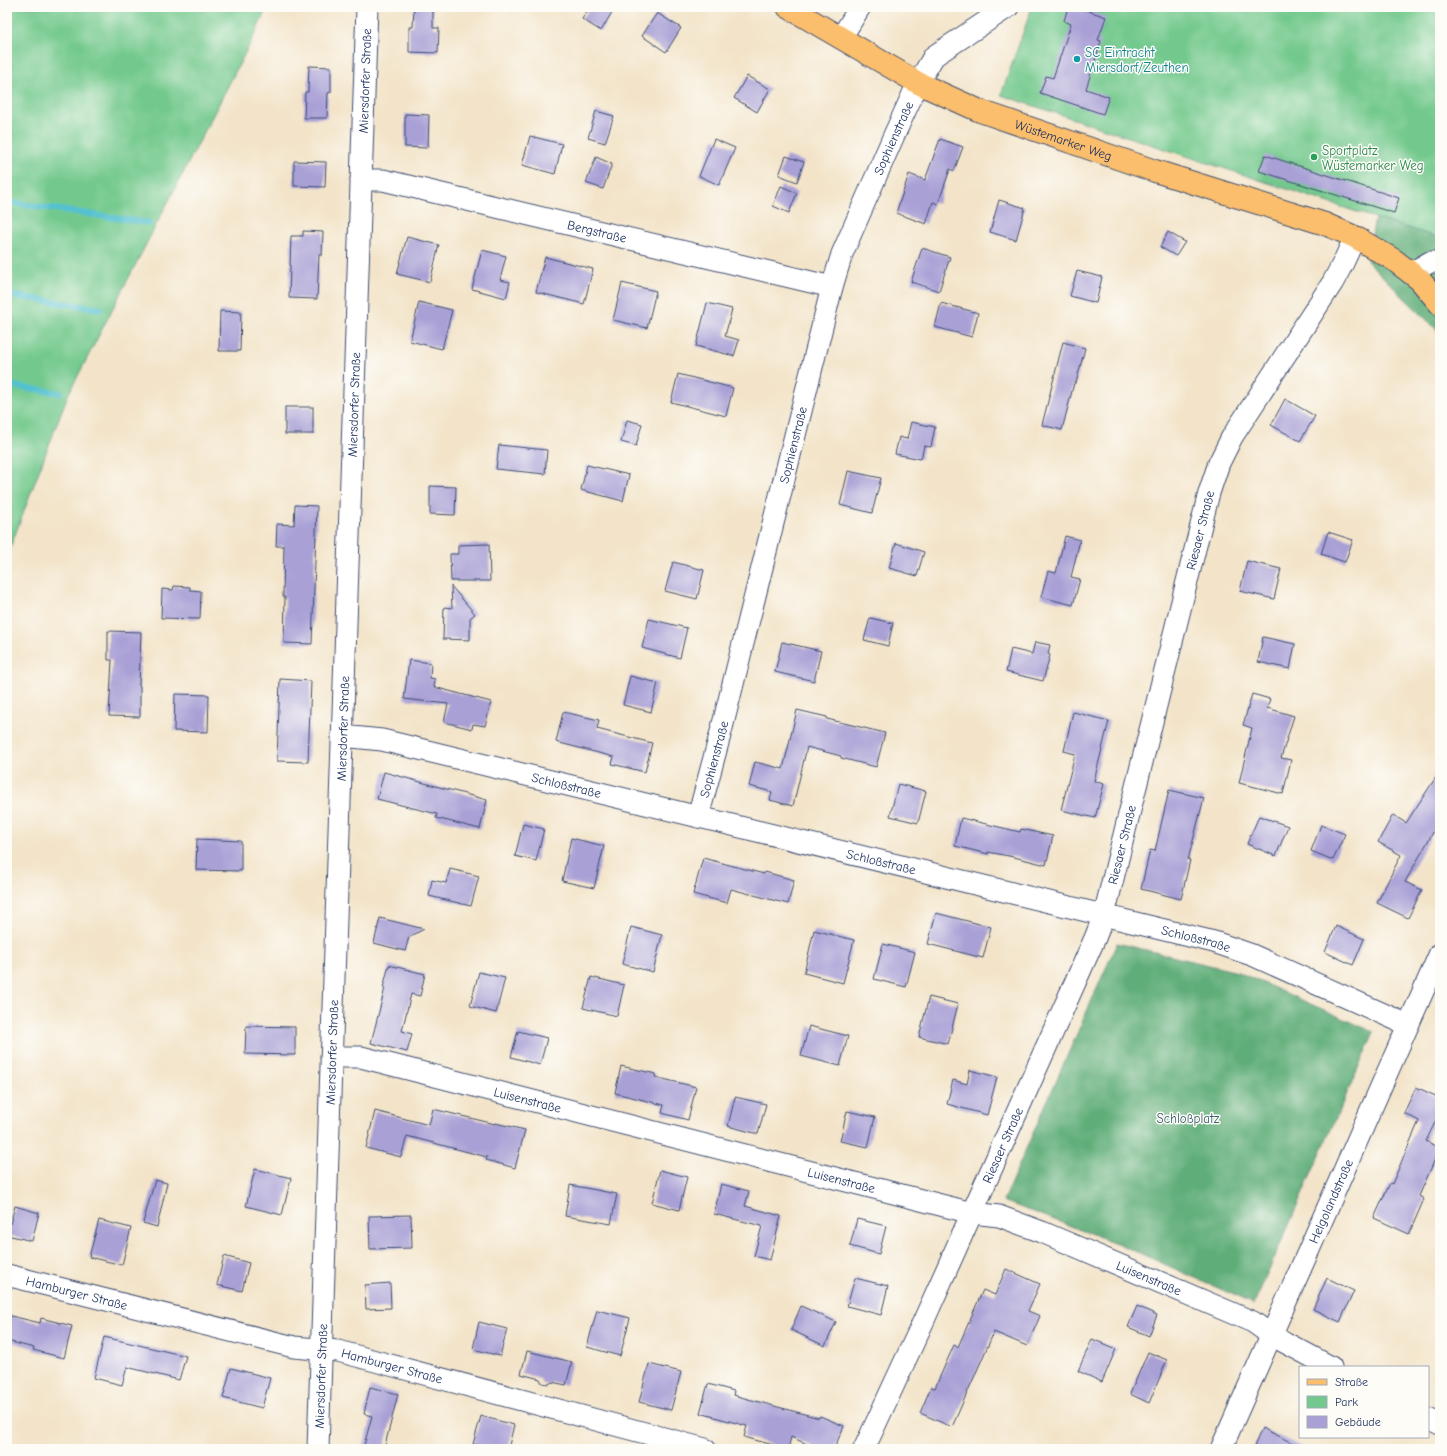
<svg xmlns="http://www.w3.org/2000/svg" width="1447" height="1456" viewBox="0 0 1447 1456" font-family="'Comic Neue',sans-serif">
<rect width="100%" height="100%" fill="#fdfcf7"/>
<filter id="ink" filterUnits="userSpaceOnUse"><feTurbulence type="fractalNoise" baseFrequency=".025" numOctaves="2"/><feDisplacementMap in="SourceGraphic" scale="8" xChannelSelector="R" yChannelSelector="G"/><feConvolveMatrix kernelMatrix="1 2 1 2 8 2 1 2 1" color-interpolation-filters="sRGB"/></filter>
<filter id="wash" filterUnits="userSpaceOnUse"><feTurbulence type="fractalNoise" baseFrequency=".012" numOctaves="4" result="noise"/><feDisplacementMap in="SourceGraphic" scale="16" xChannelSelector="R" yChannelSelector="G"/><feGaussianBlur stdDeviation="0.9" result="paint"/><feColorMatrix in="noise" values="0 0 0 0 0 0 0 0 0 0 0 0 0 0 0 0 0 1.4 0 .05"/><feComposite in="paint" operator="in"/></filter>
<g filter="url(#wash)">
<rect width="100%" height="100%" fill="#f3e4c9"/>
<!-- green -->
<g fill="#73c98d" stroke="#477c76">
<polygon points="7,7 267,7 257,30 67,397 7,556"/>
<polygon points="1032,7 1440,7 1440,238 1375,218 1001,95"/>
</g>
<!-- forest -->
<g fill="#5ead78" stroke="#3c6e6b">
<polygon points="1375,218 1440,238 1440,333 1367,261"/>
<polygon points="1117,943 1238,972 1374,1032 1254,1304 1119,1244 1003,1201"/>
</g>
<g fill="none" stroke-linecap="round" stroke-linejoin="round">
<!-- stream -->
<g stroke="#55c1d0" stroke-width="6">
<polyline points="7,202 149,223"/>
<polyline points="7,295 101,309"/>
<polyline points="7,385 60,393"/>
</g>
</g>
<g id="blocks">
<!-- building -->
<g fill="#a9a0d6">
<polygon points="414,7 433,7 433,28 439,28 438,53 409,52 409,27 413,27"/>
<polygon points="590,7 615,7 601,31 582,19"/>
<polygon points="1068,7 1077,7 1106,17 1098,40 1101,41 1086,89 1109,97 1103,114 1040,93 1046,76 1053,78 1071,24 1064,21"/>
<polygon points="657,13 681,28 666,52 642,36"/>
<polygon points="309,66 331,67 331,92 328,93 327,118 304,118 305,92 308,92"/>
<polygon points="747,76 770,89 757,112 734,98"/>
<polygon points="596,111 614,116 605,143 588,138"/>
<polygon points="405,114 429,115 428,148 405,147"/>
<polygon points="530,136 562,144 555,174 522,165"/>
<polygon points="714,139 735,148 719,185 699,176"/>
<polygon points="940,139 963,147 954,171 950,169 938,204 933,202 926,224 896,213 909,174 925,180"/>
<polygon points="1265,155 1399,198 1394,213 1259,171"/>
<polygon points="786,156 804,162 797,182 779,175"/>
<polygon points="596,157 612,164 603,189 586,183"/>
<polygon points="294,161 326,162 325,187 294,186"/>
<polygon points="781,186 797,193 789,213 773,206"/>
<polygon points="999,200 1025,208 1016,240 990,232"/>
<polygon points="303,231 323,232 322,255 319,255 317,299 289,298 291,236 303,236"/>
<polygon points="1168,232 1185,242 1176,256 1160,247"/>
<polygon points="407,237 439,245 430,282 397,274"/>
<polygon points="922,248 950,257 939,291 911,282"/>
<polygon points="482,250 506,256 500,280 510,282 506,298 472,289"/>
<polygon points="545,257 593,269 584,304 536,292"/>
<polygon points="1077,271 1102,277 1096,303 1070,296"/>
<polygon points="622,283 656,291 647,328 613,320"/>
<polygon points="419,302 452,310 442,349 410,341"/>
<polygon points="707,303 732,309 725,336 739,340 734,356 696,346"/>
<polygon points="941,303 978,313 972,337 935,327"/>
<polygon points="220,311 241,312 240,351 219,351"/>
<polygon points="1063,342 1085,348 1076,383 1074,383 1062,430 1042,425"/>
<polygon points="678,374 733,388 726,416 671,402"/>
<polygon points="1285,399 1315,416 1300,441 1271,425"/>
<rect x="285" y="407" width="28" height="27"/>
<polygon points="627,420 642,424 636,446 621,442"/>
<polygon points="911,422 935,427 931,447 924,446 921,459 895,454 899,437 907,439"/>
<polygon points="499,445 547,450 545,474 496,469"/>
<polygon points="587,465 629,475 623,501 581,490"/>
<polygon points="848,471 881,478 872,513 840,505"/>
<polygon points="430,486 456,487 455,515 430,514"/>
<polygon points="295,505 317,506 312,644 284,643 285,597 283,597 284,546 276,546 277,524 294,525"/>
<polygon points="1328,532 1353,540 1345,562 1321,554"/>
<polygon points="1065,536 1080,540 1071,577 1080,579 1073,605 1041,597 1048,571 1056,573"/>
<polygon points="896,543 924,552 917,576 889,568"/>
<polygon points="489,544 490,581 451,581 450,554 458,554 458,545"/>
<polygon points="1247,561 1281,569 1274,599 1240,591"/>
<polygon points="673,562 704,570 697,599 665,591"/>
<polygon points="174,586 190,587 190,590 201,591 200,619 161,618 162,589 173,590"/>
<polygon points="451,586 475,614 470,618 470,640 443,639 444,607 452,608"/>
<polygon points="870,618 893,623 888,646 864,640"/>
<polygon points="649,619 687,628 680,658 642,648"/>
<polygon points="108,631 141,632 139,686 140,686 140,717 109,716 112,660 108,660"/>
<polygon points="1263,637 1295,644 1290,669 1258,662"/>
<polygon points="782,642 821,651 814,681 775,672"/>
<polygon points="1035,642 1050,645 1048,654 1050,655 1043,681 1006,672 1011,649 1032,654"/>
<polygon points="409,660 431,663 430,678 435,679 434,687 491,702 485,726 473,724 472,729 444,722 448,704 404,699"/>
<polygon points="630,676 658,683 651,712 623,705"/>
<polygon points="280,679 311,681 308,762 277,761"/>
<polygon points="175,694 209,695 208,732 174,731"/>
<polygon points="1252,694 1270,699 1267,708 1294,716 1281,758 1291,760 1283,794 1239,783 1252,728 1243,725"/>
<polygon points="797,710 827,717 827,719 885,733 876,767 841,758 841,756 807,747 793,806 770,800 772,792 749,786 755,762 783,769"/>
<polygon points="563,712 599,720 597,729 652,743 645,772 612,764 614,757 556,742"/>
<polygon points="1073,712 1109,721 1094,781 1104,784 1095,818 1061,810 1075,754 1064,751"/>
<polygon points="1440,771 1440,820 1405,882 1422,890 1408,918 1377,903 1401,855 1378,842 1393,815 1406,823"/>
<polygon points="384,772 487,800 480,829 436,818 437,814 377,799"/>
<polygon points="898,784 926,791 918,823 890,816"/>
<polygon points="1169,790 1204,798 1188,860 1190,860 1181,899 1141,889 1150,850 1155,851"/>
<polygon points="1259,816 1288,826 1276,856 1247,844"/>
<polygon points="961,818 1020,832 1021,829 1053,836 1046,865 1014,857 988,852 988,854 955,846"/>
<polygon points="523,824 544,829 536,861 515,856"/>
<polygon points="1321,825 1345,834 1333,860 1311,851"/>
<polygon points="571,838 604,846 594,888 562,881"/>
<polygon points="197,839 241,841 241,871 196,870"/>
<polygon points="703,858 764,874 765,872 794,880 788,904 731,889 727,903 693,894"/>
<polygon points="450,869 479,876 471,906 429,896 432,880 446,883"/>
<polygon points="936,913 991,927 983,958 928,944"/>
<polygon points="380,918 424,929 409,937 405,951 374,943"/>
<polygon points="1336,926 1364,939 1353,965 1325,952"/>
<polygon points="631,927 662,935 653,972 622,964"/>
<polygon points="814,930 854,940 843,983 804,973"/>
<polygon points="883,944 915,952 906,987 874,979"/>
<polygon points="389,965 425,974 420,996 411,994 402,1031 412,1034 407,1052 371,1043 385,988 383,988"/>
<polygon points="479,972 505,978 496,1013 470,1006"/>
<polygon points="591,977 624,985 617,1016 583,1008"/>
<polygon points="929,997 958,1004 948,1044 919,1037"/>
<polygon points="246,1026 295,1027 295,1055 245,1054"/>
<polygon points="809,1026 848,1036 840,1066 801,1056"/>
<polygon points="518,1031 547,1038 540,1065 511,1057"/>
<polygon points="621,1066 656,1074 655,1077 696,1087 688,1120 662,1113 664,1105 615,1093"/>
<polygon points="970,1070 997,1077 987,1115 947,1104 953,1080 967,1084"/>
<polygon points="1416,1087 1440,1098 1440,1112 1426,1141 1440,1148 1419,1196 1424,1199 1409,1234 1374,1218 1390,1183 1392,1184 1419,1121 1404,1113"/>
<polygon points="735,1097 766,1104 758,1134 728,1126"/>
<polygon points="433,1109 495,1124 495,1123 525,1130 515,1168 486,1160 487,1157 407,1136 401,1157 366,1148 375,1111 429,1125"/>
<polygon points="847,1111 875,1117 868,1147 840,1141"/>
<polygon points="255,1169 291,1178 282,1215 246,1206"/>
<polygon points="660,1170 687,1177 679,1210 652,1203"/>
<polygon points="155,1180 167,1183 157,1227 143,1223"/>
<polygon points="721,1184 749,1191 745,1206 781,1216 770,1260 754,1256 762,1226 714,1214"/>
<polygon points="570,1185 617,1194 611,1224 565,1216"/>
<polygon points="15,1206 39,1213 32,1241 7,1235"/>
<polygon points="411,1215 412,1248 370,1249 369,1216"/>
<polygon points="857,1219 886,1226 879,1254 850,1246"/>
<polygon points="99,1220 131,1228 122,1265 89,1257"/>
<polygon points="224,1256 249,1263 242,1291 217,1285"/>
<polygon points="1006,1269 1040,1284 1028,1311 1040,1316 1027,1346 994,1332 952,1427 920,1413 931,1387 935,1388 954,1345 958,1347 983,1290 995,1295"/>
<polygon points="855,1278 888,1286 881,1315 847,1306"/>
<polygon points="1327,1278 1354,1291 1340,1322 1313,1309"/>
<polygon points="390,1283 391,1308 366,1309 365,1285"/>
<polygon points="801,1306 836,1322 825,1346 791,1330"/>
<polygon points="1137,1306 1157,1315 1149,1336 1128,1327"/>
<polygon points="597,1310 630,1318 620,1356 587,1347"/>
<polygon points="7,1315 40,1323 41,1318 72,1326 64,1358 33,1350 34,1348 7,1341"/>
<polygon points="479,1322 507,1329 500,1356 473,1349"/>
<polygon points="104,1337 186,1356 179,1380 127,1367 122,1385 94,1378"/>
<polygon points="1092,1339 1116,1349 1102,1382 1078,1371"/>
<polygon points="527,1351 572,1362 566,1385 552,1382 549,1384 542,1383 540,1379 521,1374"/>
<polygon points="1148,1352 1167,1360 1149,1403 1130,1394"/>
<polygon points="649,1364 681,1372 671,1410 639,1402"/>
<polygon points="231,1368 270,1378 262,1408 223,1398"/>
<polygon points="708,1384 734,1391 733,1395 819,1418 820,1416 844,1426 834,1449 818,1449 791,1437 788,1449 744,1437 747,1426 700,1413"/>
<polygon points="370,1387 398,1394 384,1449 363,1449 372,1416 364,1414"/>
<polygon points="481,1416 514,1425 508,1449 492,1449 473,1444"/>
<polygon points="1262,1428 1306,1449 1253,1449"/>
</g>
</g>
</g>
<g filter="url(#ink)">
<use href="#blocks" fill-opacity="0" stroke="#3b4a6e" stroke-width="1"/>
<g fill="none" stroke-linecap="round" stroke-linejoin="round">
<!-- minor casing -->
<g stroke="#3b4a6e" stroke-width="23">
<g id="minor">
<polyline points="841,38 860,7"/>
<path id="s1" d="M361,180h22l449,107"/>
<polyline points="1411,273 1430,262 1440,262"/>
<path id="s2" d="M342,736l40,4 832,202 38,13 156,70"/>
<path id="s3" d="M698,817l24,-89 110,-441 10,-33 53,-121 23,-50 16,-27 74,-49"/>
<path id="s4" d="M331,1057h30l611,156 27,3 43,16 211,90 18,13 60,32"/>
<path id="s5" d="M7,1275l287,72 44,4 367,98"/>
<polyline points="1428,1419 1440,1425"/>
<path id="s6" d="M318,1449l49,-1442"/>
<path id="s7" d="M864,1449l60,-129 171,-382 9,-23 105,-422 10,-30 13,-26 101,-155 10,-19 12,-26"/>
<path id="s8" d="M1221,1449l219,-496"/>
</g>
</g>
<!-- major casing -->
<g stroke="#3b4a6e" stroke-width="24">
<g id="major">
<path id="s9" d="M788,7l130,76 62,28 175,60 170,53 30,13 39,23 26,20 20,24"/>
</g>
</g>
<!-- minor -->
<use href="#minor" stroke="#fff" stroke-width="21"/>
<!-- major -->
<use href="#major" stroke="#fabe6d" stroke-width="22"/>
</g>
</g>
<!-- markers -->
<circle fill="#0f9aa8" stroke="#fdfcf7" stroke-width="1.5" cx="1077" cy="59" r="4"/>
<circle fill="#2e9e5b" stroke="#fdfcf7" stroke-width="1.5" cx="1314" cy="157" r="4"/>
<g text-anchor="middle" stroke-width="3" stroke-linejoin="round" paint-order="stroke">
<!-- culture labels -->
<g font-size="13" fill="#0d838f" stroke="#fdfcf7" text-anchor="start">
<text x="1085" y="57">SC Eintracht<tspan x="1085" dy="15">Miersdorf/Zeuthen</tspan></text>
</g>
<!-- street labels -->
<g font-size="13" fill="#1b2f5e" stroke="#fdfcf7">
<text dy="5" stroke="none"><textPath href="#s6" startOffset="1369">Miersdorfer Straße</textPath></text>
<text dy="5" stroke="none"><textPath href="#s3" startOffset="708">Sophienstraße</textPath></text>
<text dy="5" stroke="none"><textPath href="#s9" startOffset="307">Wüstemarker Weg</textPath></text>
<text dy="5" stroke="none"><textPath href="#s1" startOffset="242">Bergstraße</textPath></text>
<text dy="5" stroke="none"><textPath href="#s6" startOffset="1045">Miersdorfer Straße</textPath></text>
<text dy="5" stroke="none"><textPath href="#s3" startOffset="384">Sophienstraße</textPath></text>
<text dy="5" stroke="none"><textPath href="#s7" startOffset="982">Riesaer Straße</textPath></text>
<text dy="5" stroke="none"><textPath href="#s6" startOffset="721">Miersdorfer Straße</textPath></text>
<text dy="5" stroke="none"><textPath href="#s3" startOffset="60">Sophienstraße</textPath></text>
<text dy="5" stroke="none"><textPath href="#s2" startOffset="230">Schloßstraße</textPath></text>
<text dy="5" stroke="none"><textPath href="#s7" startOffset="658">Riesaer Straße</textPath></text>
<text dy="5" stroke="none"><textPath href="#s2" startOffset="554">Schloßstraße</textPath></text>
<text dy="5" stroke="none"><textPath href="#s2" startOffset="878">Schloßstraße</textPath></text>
<text dy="5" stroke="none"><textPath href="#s6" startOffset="397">Miersdorfer Straße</textPath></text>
<text dy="5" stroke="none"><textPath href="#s4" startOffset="202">Luisenstraße</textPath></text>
<text dy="5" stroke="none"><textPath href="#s7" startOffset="334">Riesaer Straße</textPath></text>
<text dy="5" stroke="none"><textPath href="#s4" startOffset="526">Luisenstraße</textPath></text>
<text dy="5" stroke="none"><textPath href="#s8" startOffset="271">Helgolandstraße</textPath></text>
<text dy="5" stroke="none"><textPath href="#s4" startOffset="850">Luisenstraße</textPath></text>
<text dy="5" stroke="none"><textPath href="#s5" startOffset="72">Hamburger Straße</textPath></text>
<text dy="5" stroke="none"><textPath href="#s5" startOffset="396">Hamburger Straße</textPath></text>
<text dy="5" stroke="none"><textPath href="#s6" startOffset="73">Miersdorfer Straße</textPath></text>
</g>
<!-- leisure labels -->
<g font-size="13" fill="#27864d" stroke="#fdfcf7" text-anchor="start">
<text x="1322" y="155">Sportplatz<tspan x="1322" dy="15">Wüstemarker Weg</tspan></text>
</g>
<!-- park labels -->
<g font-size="13" fill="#355d6c" stroke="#fdfcf7">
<text x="1188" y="1123">Schloßplatz</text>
</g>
</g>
<!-- margin -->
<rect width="1447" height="1456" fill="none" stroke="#fdfcf7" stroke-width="24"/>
<!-- legend -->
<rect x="1299" y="1366" width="130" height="72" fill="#fdfcf7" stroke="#a3aaba"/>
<rect x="1307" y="1379" width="20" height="6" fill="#fabe6d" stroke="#a3aaba"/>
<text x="1335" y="1386" font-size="12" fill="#1b2f5e">Straße</text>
<rect x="1307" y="1396" width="20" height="12" fill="#73c98d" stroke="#a3aaba"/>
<text x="1335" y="1406" font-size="12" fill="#1b2f5e">Park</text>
<rect x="1307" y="1416" width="20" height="12" fill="#a9a0d6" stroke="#a3aaba"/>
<text x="1335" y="1426" font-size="12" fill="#1b2f5e">Gebäude</text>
</svg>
